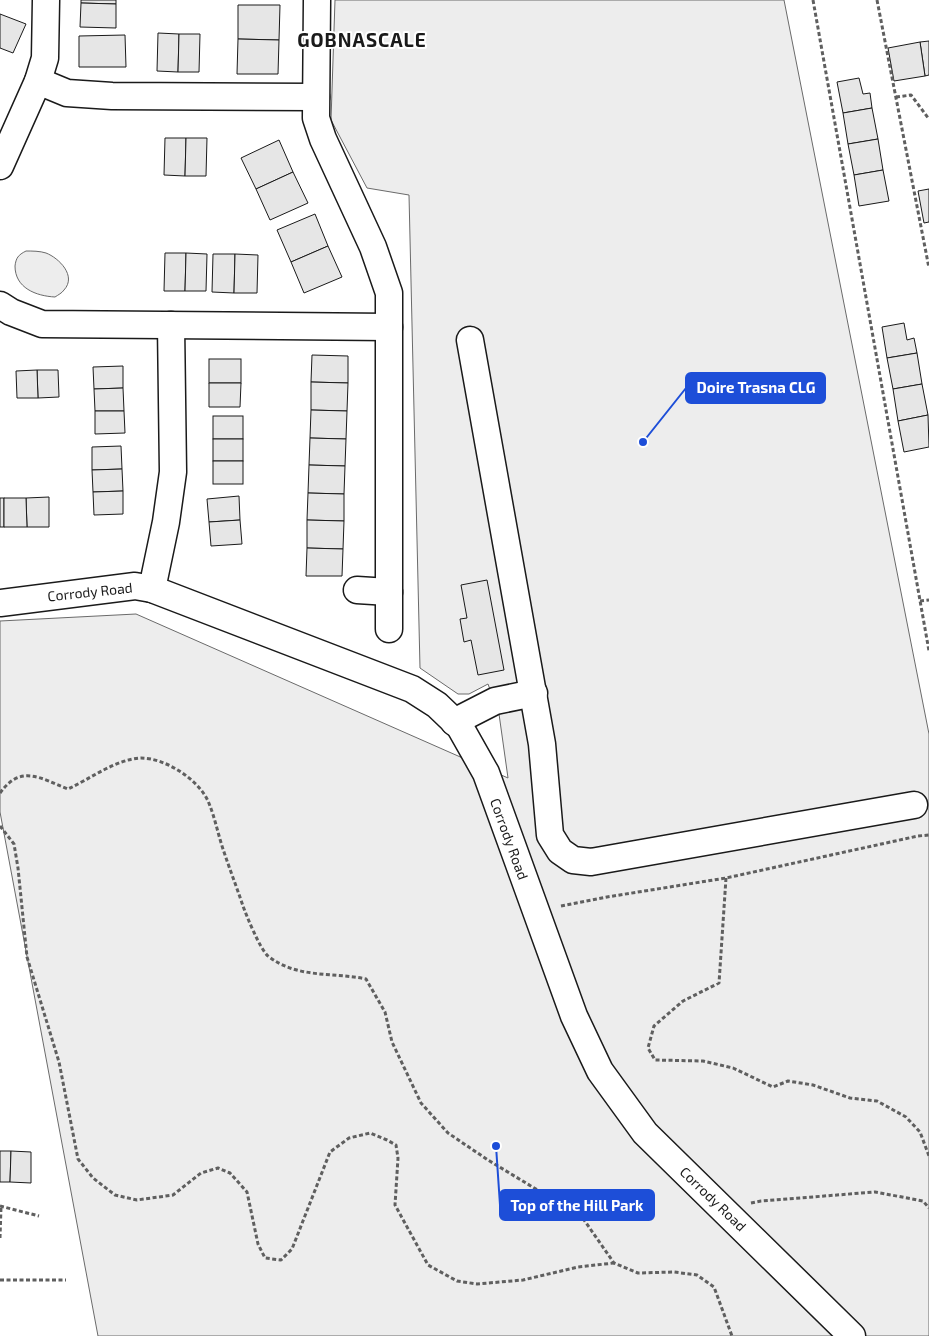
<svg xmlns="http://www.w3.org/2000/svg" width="929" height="1336" viewBox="0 0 929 1336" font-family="'Exo 2',sans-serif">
<rect width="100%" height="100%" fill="#fff"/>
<!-- green -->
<g fill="#ededed" stroke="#6a6a6a">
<polygon points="335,0 784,0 929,734 929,1336 98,1336 0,812 0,621 136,614 508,778 499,714 488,684 469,694 458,694 420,668 409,195 367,188 331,120"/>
<path d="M26,251c6,0 14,0 20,2 13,5 31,23 18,37 -2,3 -6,5 -9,7 -19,-1 -40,-9 -40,-31 1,-8 3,-11 11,-15z"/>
</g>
<!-- building -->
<g fill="#e6e6e6" stroke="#1a1a1a">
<polygon points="81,0 116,0 116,4 81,3"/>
<polygon points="81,3 116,4 116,28 80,27"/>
<polygon points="238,5 280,5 279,40 238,39"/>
<polygon points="0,14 26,24 13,53 0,48"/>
<polygon points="158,33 179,34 178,72 157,71"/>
<polygon points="179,34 200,34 199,72 178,72"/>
<polygon points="125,35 126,67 79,67 79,36"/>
<polygon points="238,39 279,40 278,74 237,74"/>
<polygon points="929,41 929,75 925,76 920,42"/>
<polygon points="920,42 925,76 894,81 888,48"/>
<polygon points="859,78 863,94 870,93 872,108 843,113 837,82"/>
<polygon points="872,108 878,139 848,144 843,113"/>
<polygon points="165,138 186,138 185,176 164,175"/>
<polygon points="186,138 207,138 206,176 185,176"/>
<polygon points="878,139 883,170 854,175 848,144"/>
<polygon points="279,140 293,172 256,189 241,158"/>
<polygon points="883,170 889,201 859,206 854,175"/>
<polygon points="293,172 308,203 270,220 256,189"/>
<polygon points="929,189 929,222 924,223 918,191"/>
<polygon points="315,214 328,246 291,262 277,230"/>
<polygon points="328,246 342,277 304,293 291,262"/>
<polygon points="165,253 186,253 185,291 164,291"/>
<polygon points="186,253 207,254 206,291 185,291"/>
<polygon points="213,254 235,254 234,293 212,292"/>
<polygon points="235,254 258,255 257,293 234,293"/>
<polygon points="904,323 907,340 914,338 917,353 887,358 882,327"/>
<polygon points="917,353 922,384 893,389 887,358"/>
<polygon points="312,355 348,356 348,383 311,382"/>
<rect x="209" y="359" width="32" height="24"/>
<polygon points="123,366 123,388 94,389 93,367"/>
<polygon points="37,370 58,370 59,397 38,398"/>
<polygon points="37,370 38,398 17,398 16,371"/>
<polygon points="311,382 348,383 347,411 311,410"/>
<polygon points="209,383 241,383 240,407 209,407"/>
<polygon points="922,384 928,415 898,421 893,389"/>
<polygon points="123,388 124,411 95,411 94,389"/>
<polygon points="311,410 347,411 346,439 310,438"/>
<polygon points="95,411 124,411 125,433 95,434"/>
<polygon points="928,415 929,447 904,452 898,421"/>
<rect x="213" y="416" width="30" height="23"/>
<polygon points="310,438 346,439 345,466 309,465"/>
<rect x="213" y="439" width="30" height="22"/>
<polygon points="121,446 122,469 92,470 92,447"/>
<rect x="213" y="461" width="30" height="23"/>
<polygon points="309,465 345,466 344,494 308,493"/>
<polygon points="122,469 123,491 93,492 92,470"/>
<polygon points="123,491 123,514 94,515 93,492"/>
<polygon points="308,493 344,494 344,521 307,520"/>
<polygon points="239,496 240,520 209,522 207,499"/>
<polygon points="49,497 49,527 27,527 26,498"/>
<rect x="0" y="498" width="4" height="29"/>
<polygon points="4,498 26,498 27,527 4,527"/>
<polygon points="240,520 242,544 211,546 209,522"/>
<polygon points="307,520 344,521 343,549 307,548"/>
<polygon points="307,548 343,549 342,576 306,576"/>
<polygon points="487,580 504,670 478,675 471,640 464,642 460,619 467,618 461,585"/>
<polygon points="0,1151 11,1151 10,1182 0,1182"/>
<polygon points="11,1151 31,1152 31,1183 10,1182"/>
</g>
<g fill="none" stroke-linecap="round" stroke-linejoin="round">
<!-- minor casing -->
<g stroke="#1a1a1a" stroke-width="29">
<g id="minor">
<polyline points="317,0 316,118 323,139 373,247 389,293 389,629"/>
<polyline points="38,81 67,93 112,96 316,97"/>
<polyline points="0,166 38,81 45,58 46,0"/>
<polyline points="0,305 11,312 42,324 389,327"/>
<polyline points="470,340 542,744 550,835 560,851 573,860 591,862 914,805"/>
<polyline points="152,589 166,522 173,472 171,325"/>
<polyline points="357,590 389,592"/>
<polyline points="0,603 135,586 152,589 412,689 437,705 460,727 486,773 574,1016 600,1071 645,1133 852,1336"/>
<polyline points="454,722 495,701 534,693"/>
</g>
</g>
<!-- path -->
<g stroke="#5f5f5f" stroke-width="3" stroke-dasharray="4 2.5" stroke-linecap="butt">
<polyline points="813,0 929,651"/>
<polyline points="877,0 929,268"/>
<polyline points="896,97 911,95 929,119"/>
<polyline points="920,601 929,600"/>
<path d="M0,793c21,-29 40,-15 68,-4 22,-10 48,-30 73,-31 24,0 57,21 67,43 7,16 10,34 16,51 6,18 13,36 19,54 4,11 17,43 25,50 29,23 66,16 98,23l19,33 7,30 29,61 27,30 40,27 94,57 32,46 24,10 36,-1 23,3 17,12 18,49"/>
<polyline points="0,826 14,844 18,868 27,957 59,1062 78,1159 93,1178 115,1195 137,1200 173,1195 201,1173 218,1168 230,1173 247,1192 258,1244 265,1258 281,1260 292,1249 330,1152 349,1138 370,1133 387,1140 396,1145 398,1158 395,1205 428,1265 457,1281 477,1284 523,1280 578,1267 614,1263"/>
<polyline points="726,878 719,983 683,1001 654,1026 648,1048 655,1060 703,1061 733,1068 773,1087 788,1081 813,1085 850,1098 877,1101 906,1117 920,1132 929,1156"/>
<polyline points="561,906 607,897 726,878 918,836 929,835"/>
<polyline points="751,1203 761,1201 875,1192 923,1201 929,1208"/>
<polyline points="0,1206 39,1216"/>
<polyline points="0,1238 1,1207"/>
<polyline points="0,1280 66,1280"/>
</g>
<!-- minor -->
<use href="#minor" stroke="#fff" stroke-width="26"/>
</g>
<g text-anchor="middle" stroke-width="4" stroke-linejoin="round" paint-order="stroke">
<!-- street labels -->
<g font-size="14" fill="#1a1a1a" stroke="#fff">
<text transform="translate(90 592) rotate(-6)" y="5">Corrody Road</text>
<text transform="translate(509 839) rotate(70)" y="5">Corrody Road</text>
<text transform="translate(713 1199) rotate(44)" y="5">Corrody Road</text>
</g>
<!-- district labels -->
<g font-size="19" font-weight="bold" letter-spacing="1" fill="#1a1a1a" stroke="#fff">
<text x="362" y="47">GOBNASCALE</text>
</g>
</g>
<!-- callouts -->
<path fill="none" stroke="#1d4ed8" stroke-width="2" d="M643 442L686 388M496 1146L500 1205"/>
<g fill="#1d4ed8" stroke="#fff" stroke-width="2">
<circle cx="643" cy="442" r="5"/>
<circle cx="496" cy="1146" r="5"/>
</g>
<g fill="#1d4ed8" stroke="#1d4ed8" stroke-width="2">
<rect x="686" y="373" width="139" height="30" rx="5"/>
<rect x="500" y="1190" width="154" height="30" rx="5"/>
</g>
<g font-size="15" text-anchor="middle" font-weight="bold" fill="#fff">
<text x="756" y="393">Doire Trasna CLG</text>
<text x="577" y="1211">Top of the Hill Park</text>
</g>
</svg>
